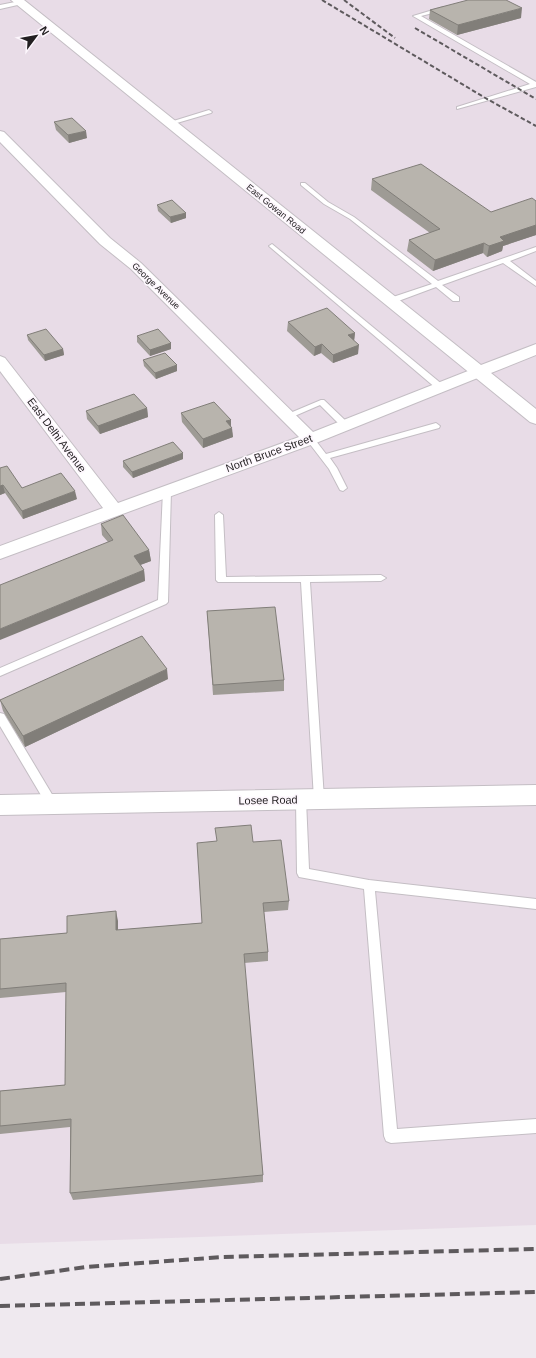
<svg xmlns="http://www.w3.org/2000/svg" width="536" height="1358" viewBox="0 0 536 1358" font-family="Helvetica,sans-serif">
<rect width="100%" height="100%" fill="#efe9ef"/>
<!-- built -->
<polygon fill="#e8dce7" points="0,0 536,0 536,1225 0,1244"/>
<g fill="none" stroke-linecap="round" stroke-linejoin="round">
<!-- service casing -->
<g stroke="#c4bec4" stroke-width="2">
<g id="service">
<polygon points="20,1 23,3 22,4 0,9 0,5"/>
<polygon points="443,7 446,9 445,10 421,16 536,82 536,87 457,109 457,107 530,84 413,16"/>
<polygon points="209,110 212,112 211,113 170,125 167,123"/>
<polygon points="301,183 305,183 328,202 354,217 438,281 536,247 536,251 510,261 536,281 536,286 503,263 442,285 459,297 459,301 453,301 436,287 393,303 387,303 387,299 432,284 350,219 324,204 301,185"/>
<polygon points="272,244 443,385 443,389 437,389 270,247 269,246"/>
<polygon points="321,400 324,400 348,423 348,427 342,427 320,405 290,418 284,418 283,416"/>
<polygon points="436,423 440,426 439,428 330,458 337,468 347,488 343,491 340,490 329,469 306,439 310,436 313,437 326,454"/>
<polygon points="167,488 171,491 168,602 166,604 0,676 0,668 158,600 163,491"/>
<polygon points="219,512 223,515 226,577 381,575 386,578 381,581 310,582 324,799 323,802 319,804 315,802 314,799 301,582 218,582 216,580 215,515"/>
<polygon points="0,713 4,714 56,801 57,804 56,807 52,809 48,807 0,726"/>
<polygon points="301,795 305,797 306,800 309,869 369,880 536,899 536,909 375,891 397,1129 536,1119 536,1133 391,1143 386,1141 384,1136 364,889 299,877 297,873 296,800 297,797"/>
</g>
</g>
<!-- minor casing -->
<g stroke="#c4bec4" stroke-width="2">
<polygon id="minor" points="0,131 4,132 110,238 141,263 313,432 473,369 479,367 485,369 487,372 485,375 316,443 0,559 0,546 103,508 0,371 0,356 5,358 118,503 299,437 131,269 100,244 0,142"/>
</g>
<!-- tertiary casing -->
<g stroke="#c4bec4" stroke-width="2">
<polygon id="tertiary" points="11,0 24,0 481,365 536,344 536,355 491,373 536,409 536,424 530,422"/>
</g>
<!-- secondary casing -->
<g stroke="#c4bec4" stroke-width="2">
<polygon id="secondary" points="536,785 536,805 0,815 0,795"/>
</g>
<!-- service -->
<use href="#service" fill="#fff" fill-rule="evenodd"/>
<!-- minor -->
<use href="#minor" fill="#fff" fill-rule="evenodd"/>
<!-- tertiary -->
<use href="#tertiary" fill="#fff" fill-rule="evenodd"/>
<!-- secondary -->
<use href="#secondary" fill="#fff" fill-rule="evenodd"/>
<!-- rail-far1 -->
<g stroke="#5e5a5d" stroke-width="2" stroke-dasharray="4.5 2.5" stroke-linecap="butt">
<polyline points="322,0 487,99 536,126"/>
<polyline points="344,0 395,38"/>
<polyline points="415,28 536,99"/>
</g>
<!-- rail -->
<g stroke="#5e5a5d" stroke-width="4" stroke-dasharray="10 5" stroke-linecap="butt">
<polyline points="0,1279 86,1267 223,1257 536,1249"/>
<polyline points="0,1306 536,1292"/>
</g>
</g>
<!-- wall -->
<g fill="#9e9b95">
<polygon points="430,10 521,18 457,35 429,19"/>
<polygon points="54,122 87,138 69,143 56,130"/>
<polygon points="372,179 491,212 536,201 536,235 503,246 502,251 487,257 483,253 433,271 407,251 409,240 430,233 371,190"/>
<polygon points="157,205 186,213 186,218 171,223 158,211"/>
<polygon points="288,322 355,333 354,341 358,354 333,363 321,353 314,356 287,331"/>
<polygon points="27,335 63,349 64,355 45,361 28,340"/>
<polygon points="137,336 171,343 171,349 150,356 137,342"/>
<polygon points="143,360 177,365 177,371 156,379 144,366"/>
<polygon points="147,408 148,417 100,434 87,419 86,411"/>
<polygon points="181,413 231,420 231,426 233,437 203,448 182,422"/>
<polygon points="183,459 133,478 123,467 123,461"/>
<polygon points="0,468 22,488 77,499 23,519 5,493 0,495"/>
<polygon points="101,524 149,550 151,561 140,565 144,570 145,581 108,542 102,535"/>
<polygon points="207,611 284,680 284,691 213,695"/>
<polygon points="168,679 25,747 3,711 0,700"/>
<polygon points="253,842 289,901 288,910 264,912 268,952 268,961 244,963 263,1175 263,1182 73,1200 70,1193 70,1127 0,1134 0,1091 65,1085 66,992 0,998 0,939 67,933 118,921 118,930 202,923"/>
</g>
<!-- shaded-wall -->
<g fill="#817e79">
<polygon points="522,8 521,18 457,35 458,25"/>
<polygon points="86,131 87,138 69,143 68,135"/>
<polygon points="186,213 186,218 171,223 170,217"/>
<polygon points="536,225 536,235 503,246 502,251 487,257 489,246 500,237"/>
<polygon points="484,243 483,253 433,271 435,260"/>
<polygon points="355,333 354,341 348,335"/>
<polygon points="171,343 171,349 150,356 150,350"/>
<polygon points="322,344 321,353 314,356 315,347"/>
<polygon points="359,345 358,354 333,363 333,355"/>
<polygon points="63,349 64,355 45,361 44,355"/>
<polygon points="177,365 177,371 156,379 155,373"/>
<polygon points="147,408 148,417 100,434 98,426"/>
<polygon points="231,420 231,429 226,421"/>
<polygon points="232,428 233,437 203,448 203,439"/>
<polygon points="183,453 183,459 133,478 132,472"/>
<polygon points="3,485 5,493 0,495 0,486"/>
<polygon points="75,491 77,499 23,519 22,511"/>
<polygon points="149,550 151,561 135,567 134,556"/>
<polygon points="144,570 145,581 0,640 0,629"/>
<polygon points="167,669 168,679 25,747 23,736"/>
<polygon points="116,911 118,921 118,940 116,930"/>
</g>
<!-- building -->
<g fill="#b8b4ad" stroke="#817e79">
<polygon points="468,0 506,0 522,8 458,25 430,10"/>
<polygon points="72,118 86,131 68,135 54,122"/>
<polygon points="421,164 491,212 532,198 536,201 536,225 500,237 504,241 489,246 484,243 435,260 409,240 440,229 372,179"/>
<polygon points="172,200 186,213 170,217 157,205"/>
<polygon points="327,308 355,333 348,335 359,345 333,355 322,344 315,347 288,322"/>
<polygon points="46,329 63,349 44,355 27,335"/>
<polygon points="158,329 171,343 150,350 137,336"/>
<polygon points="165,353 177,365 155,373 143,360"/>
<polygon points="134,394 147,408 98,426 86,411"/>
<polygon points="214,402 231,420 226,421 232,428 203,439 181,413"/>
<polygon points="173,442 183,453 132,472 123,461"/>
<polygon points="7,466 22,488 61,473 75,491 22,511 3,485 0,486 0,468"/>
<polygon points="123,515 149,550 134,556 144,570 0,629 0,585 113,540 101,524"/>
<polygon points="275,607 284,680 213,685 207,611"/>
<polygon points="142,636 167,669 23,736 0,700"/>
<polygon points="251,825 253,842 281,840 289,901 263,903 268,952 244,954 263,1175 70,1193 71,1119 0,1126 0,1091 65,1085 66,983 0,989 0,939 67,933 67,916 116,911 116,930 202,923 197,843 217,841 215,828"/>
</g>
<g text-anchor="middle" stroke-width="3.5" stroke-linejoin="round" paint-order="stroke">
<!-- far-street labels -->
<g font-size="9" fill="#221f21" stroke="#fdf7fd">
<text transform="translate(276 209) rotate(39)" y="3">East Gowan Road</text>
<text transform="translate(156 286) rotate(44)" y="3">George Avenue</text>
</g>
<!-- street labels -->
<g font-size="11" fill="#221f21" stroke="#fdf7fd">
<text transform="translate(57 435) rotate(53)" y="4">East Delhi Avenue</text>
<text transform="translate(269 453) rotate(-20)" y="4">North Bruce Street</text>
<text transform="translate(268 800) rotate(-1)" y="4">Losee Road</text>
</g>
</g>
<!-- north arrow -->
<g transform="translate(36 36) rotate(58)" stroke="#fdf7fd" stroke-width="3" paint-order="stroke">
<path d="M0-3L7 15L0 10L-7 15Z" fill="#221f21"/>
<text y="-6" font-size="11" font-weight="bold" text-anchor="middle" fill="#221f21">N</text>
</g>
</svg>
